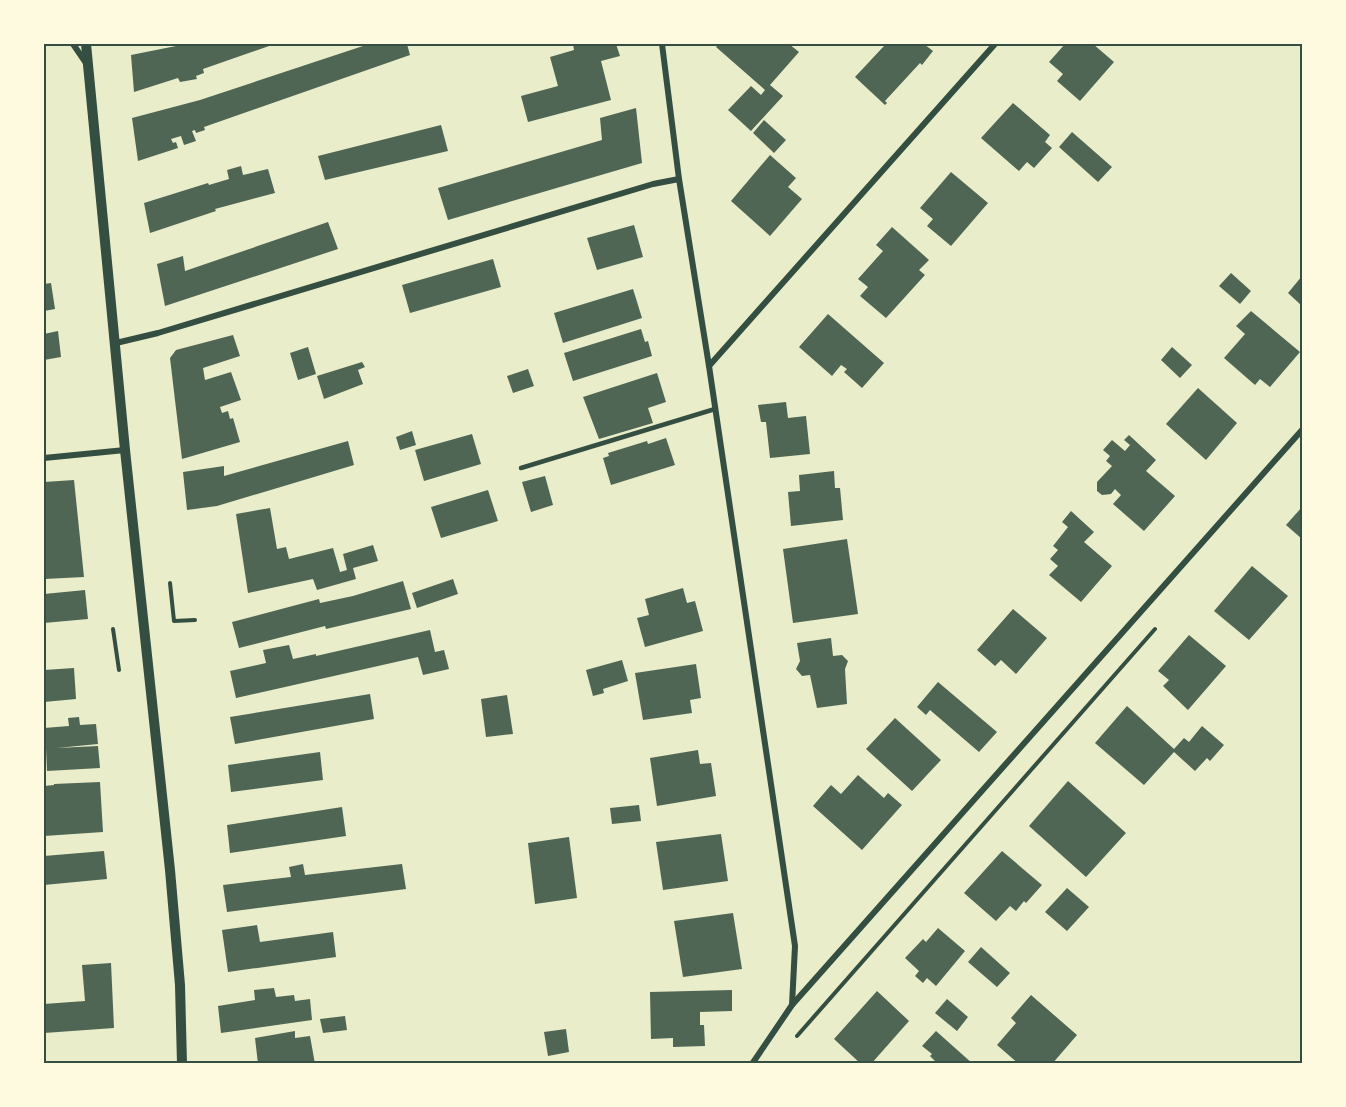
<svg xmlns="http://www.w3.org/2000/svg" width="1346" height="1107" viewBox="0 0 1346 1107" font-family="'Sofia Sans Condensed',sans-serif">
<rect width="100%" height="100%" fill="#e9edc9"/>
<!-- building -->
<g fill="#4f6655">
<polygon points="186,44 275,44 203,69 204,73 196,76 197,79 180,82 178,78 134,92 131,55"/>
<polygon points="369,44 407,44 410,55 204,127 205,130 196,133 195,130 192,131 196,141 184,145 181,136 171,139 173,143 176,142 178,148 138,161 132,118 200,100"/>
<polygon points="573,44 616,44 620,56 601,61 611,100 528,122 521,96 558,86 550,57 574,50"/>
<polygon points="719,44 789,44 799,52 770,85 783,96 751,131 728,110 751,86 761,95 765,90 716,47"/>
<polygon points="881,44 924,44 933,51 922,65 920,63 885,101 887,103 885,105 855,77 884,46"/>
<polygon points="1065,44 1093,44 1114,62 1080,101 1057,81 1063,74 1049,62"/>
<polygon points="1013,103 1050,135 1045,142 1052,148 1034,168 1027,162 1019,171 981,138"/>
<polygon points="636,108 642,163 448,220 438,188 602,140 600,118"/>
<polygon points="764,120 786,140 774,153 753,133"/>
<polygon points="441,125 448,151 325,180 318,156"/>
<polygon points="1072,132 1112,167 1098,182 1059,147"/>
<polygon points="770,155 796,178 788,187 802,199 770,236 731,201"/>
<polygon points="241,166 243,175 268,169 275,193 215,209 216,211 150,233 144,203 208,183 209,185 229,179 227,170"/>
<polygon points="951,172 988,203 951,246 927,226 933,219 920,208"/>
<polygon points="328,222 338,249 165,306 157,264 183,256 185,271"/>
<polygon points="634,225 643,257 597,270 587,238"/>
<polygon points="892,227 929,260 919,270 925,275 886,318 860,296 868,287 858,279 883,251 876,245"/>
<polygon points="493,259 501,287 410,313 402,285"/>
<polygon points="1231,273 1251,291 1240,304 1219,286"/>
<polygon points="1302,276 1302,306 1288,293"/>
<polygon points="51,283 55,309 44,311 44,284"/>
<polygon points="633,289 642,318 563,343 554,313"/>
<polygon points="1251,311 1300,352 1270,387 1260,379 1255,385 1224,358 1245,334 1236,326"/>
<polygon points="828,314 884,363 862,388 844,372 847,369 841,365 832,376 799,347"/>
<polygon points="641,329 645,342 648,341 652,356 573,381 564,353"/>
<polygon points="58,331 61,357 44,360 44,334"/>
<polygon points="233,335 240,356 203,368 205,380 231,372 241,400 220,407 222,413 228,411 230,419 233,418 240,442 182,459 170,358 176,350"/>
<polygon points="308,347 316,374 298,380 290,353"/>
<polygon points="1172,347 1192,365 1180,378 1161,360"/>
<polygon points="362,362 365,367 358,370 363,384 324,399 317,376"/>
<polygon points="528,369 534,386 513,393 507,376"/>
<polygon points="657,373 666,402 648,408 653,423 599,439 583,397"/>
<polygon points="1198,388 1237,423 1206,460 1166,424"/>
<polygon points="786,402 788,418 806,416 810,454 770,458 766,422 761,422 758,405"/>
<polygon points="412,431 416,445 400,450 396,437"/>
<polygon points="472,434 481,464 424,481 415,450"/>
<polygon points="1129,435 1156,460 1146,471 1175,496 1144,531 1113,504 1121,495 1115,489 1111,494 1102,495 1097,491 1097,482 1112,466 1106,461 1110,456 1103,450 1112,440 1125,451 1130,445 1124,440"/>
<polygon points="666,438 675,465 611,485 603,458 609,456 608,453 647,441 648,444"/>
<polygon points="348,441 354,465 217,506 187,510 183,472 224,466 224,476"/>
<polygon points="834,471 835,488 840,488 843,520 791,526 788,492 800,491 799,475"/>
<polygon points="545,476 553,505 531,512 522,482"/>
<polygon points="74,480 84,577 44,579 44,482"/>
<polygon points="488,490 498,521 441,538 431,507"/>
<polygon points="1302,507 1302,539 1286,525"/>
<polygon points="270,508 277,549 286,547 289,559 333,548 340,572 347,570 343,554 373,545 378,561 353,568 356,579 317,590 313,579 248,593 236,514"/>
<polygon points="1071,511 1094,532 1084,542 1112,566 1081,602 1049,575 1058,566 1050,559 1058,550 1053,546 1068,527 1062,522"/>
<polygon points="847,539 858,614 793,623 783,549"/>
<polygon points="1252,566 1288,596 1249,640 1214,611"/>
<polygon points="453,579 458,594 417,608 412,593"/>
<polygon points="403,581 411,609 326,629 325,626 239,648 232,622 319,599 320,603 353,596"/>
<polygon points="683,588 687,603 695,601 703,631 645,647 637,618 649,615 645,599"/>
<polygon points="85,590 88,619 44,623 44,594"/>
<polygon points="1013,609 1047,638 1016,674 1001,660 995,666 977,650"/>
<polygon points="430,630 435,652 444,650 449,669 423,675 418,657 236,698 230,671 266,663 263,650 289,645 293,659 316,654 316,656"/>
<polygon points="1189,635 1226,666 1188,710 1163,686 1169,680 1158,671"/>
<polygon points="831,638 833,656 842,655 848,661 845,669 847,704 817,708 810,675 802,676 796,669 800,661 797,643"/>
<polygon points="622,660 628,681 603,689 604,693 593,696 586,670"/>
<polygon points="696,664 701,698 690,700 692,713 643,720 635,673"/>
<polygon points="74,668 76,699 44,702 44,670"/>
<polygon points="938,682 997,732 979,752 930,710 926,715 917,707"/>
<polygon points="370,694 374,719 235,744 230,717"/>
<polygon points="507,695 513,734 486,737 481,699"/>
<polygon points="1127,706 1174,749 1184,738 1189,742 1202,726 1224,745 1210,761 1207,758 1195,771 1174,752 1144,785 1095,743"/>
<polygon points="79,717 80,725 96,724 98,744 57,748 98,746 100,768 47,771 46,748 44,748 44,728 69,726 68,718"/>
<polygon points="895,718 941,760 912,791 866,749"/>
<polygon points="698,750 700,764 711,763 716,796 657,806 650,758"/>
<polygon points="320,752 323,780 231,792 228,765"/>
<polygon points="858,775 884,798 888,793 902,805 862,850 813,806 831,785 841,794"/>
<polygon points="1068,781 1126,833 1086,877 1029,826"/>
<polygon points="100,782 103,832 44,836 44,786 54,785 54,784"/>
<polygon points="639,805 641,821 612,824 610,808"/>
<polygon points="342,807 346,836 230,853 227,825"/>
<polygon points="721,834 728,881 663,890 656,842"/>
<polygon points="569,837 577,898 535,904 528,843"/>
<polygon points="104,851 107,879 44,885 44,856"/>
<polygon points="1002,851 1042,885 1026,903 1024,901 1016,911 1010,906 996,921 964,893"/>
<polygon points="303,864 305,875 402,864 406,889 227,912 223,885 291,877 289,867"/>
<polygon points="1067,888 1089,907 1067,931 1045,912"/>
<polygon points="733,913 742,969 683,977 674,921"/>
<polygon points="257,925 260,942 333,932 336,957 228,972 222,930"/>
<polygon points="938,928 965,951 936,986 927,978 923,983 915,976 919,971 905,958 923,939 926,942"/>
<polygon points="981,947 1010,973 997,987 968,962"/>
<polygon points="111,963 114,1028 44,1033 44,1004 85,1001 82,965"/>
<polygon points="274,988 276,997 294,995 295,1001 310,999 312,1020 221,1033 218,1006 255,1000 254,990"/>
<polygon points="732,990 732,1011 700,1012 700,1025 704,1025 705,1046 673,1047 673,1038 651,1039 650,992"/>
<polygon points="877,991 909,1021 871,1064 861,1064 834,1039"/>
<polygon points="1031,995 1077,1035 1052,1064 1019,1064 997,1045 1016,1023 1011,1018"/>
<polygon points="947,999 968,1017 957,1031 935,1013"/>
<polygon points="345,1016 347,1030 323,1033 320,1019"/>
<polygon points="566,1029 569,1052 548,1056 544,1032"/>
<polygon points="295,1031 295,1038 310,1036 315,1064 258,1064 255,1038"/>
<polygon points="936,1031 973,1064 938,1064 930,1056 932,1054 922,1046"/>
</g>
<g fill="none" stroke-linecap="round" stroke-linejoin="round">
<!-- path -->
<g stroke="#344e41" stroke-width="4">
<polyline points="170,583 174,621 195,620"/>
<polyline points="113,629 119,670"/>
<polyline points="797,1036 1155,629"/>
</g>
<!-- service -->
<polyline stroke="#344e41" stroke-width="4.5" points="521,468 715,409"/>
<!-- minor -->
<g stroke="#344e41" stroke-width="6">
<polyline points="73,44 86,63"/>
<polyline points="662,44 679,179 709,366 795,946 792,1005 752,1064"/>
<polyline points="116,343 158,333 653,184 679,179"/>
<polyline points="709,366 995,44"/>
<polyline points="44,458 125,450"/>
<polyline points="792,1005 1302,430"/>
</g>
<!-- tertiary -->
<polyline stroke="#344e41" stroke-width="10" points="86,44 125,450 170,870 180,985 182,1064"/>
</g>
<!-- border -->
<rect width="1346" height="1107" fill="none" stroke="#fefae0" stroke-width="90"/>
<rect x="45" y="45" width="1256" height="1017" fill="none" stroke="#344e41" stroke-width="2"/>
</svg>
